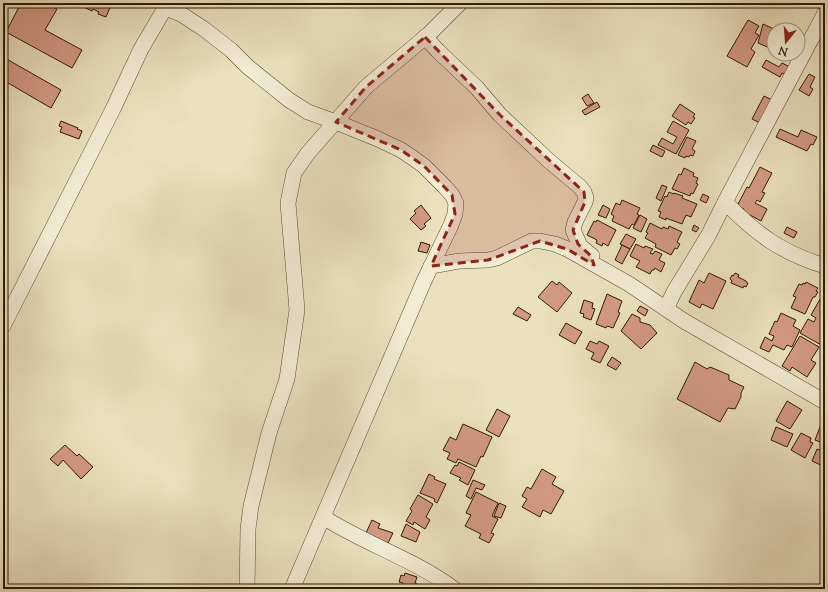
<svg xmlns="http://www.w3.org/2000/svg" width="828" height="592" viewBox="0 0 828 592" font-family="'Sorts Mill Goudy',serif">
<rect width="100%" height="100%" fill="#ebe1be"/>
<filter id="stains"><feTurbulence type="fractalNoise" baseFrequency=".005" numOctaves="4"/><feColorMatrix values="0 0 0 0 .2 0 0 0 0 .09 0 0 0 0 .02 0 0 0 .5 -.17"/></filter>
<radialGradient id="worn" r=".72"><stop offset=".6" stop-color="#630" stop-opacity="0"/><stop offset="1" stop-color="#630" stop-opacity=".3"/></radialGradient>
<!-- building -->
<g fill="#d39a82" stroke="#2e1a00">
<polygon points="21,3 45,3 57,9 45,30 82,50 72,68 6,32"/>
<polygon points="75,3 112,3 106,17 98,14 99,12 93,9 92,11"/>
<polygon points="748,20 759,26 755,33 759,35 751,49 755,52 747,67 727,56"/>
<polygon points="763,24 776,30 774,30 774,54 798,54 798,40 800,49 798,57 794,56 792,61 771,54 772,49 758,43"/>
<polygon points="3,57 61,90 51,108 3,80"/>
<polygon points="766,60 779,67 782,63 790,67 786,75 782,73 780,77 762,67"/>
<polygon points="809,74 815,77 810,87 813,89 809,96 799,90"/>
<polygon points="588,94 594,103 587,106 582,98"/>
<polygon points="764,96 772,100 760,123 752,119"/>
<polygon points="597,102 600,107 585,115 582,111"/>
<polygon points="680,104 695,114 693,117 695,118 691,124 688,122 686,125 672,116"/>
<polygon points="61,121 78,128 77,129 82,131 79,139 60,132 62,127 59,126"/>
<polygon points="673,121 689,130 676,154 658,145 662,138 673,144 677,137 667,132"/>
<polygon points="780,129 798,137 801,130 817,137 813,145 811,144 807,151 776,137"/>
<polygon points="687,137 696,141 692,149 695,151 693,156 690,155 689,157 686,156 685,158 678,155"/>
<polygon points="653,145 665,151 662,157 650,151"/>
<polygon points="760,167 772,173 762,192 765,193 760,202 757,200 755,203 767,209 761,221 750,215 749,217 742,214 744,209 737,206 747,187 749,188"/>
<polygon points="684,168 694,173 693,176 698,178 696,183 698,184 693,194 691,193 690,196 672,189 679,174 681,175"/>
<polygon points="662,185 667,187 661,201 656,198"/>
<polygon points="669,192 674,194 674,193 683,196 682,198 697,204 691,217 686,215 682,224 666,218 666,220 659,217 661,212 658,211 665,196 667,197"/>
<polygon points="703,194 709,197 706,203 700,200"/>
<polygon points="622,200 640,208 637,214 639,215 634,225 632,224 629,229 612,221 614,216 611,214 616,203 620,205"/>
<polygon points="421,205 431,218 424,224 426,226 421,230 410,219 416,213 414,211"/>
<polygon points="603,205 610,209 606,218 598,215"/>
<polygon points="640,215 647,219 641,232 633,228"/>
<polygon points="597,220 616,230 608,246 603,243 602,246 596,243 597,240 587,235 594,221 596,222"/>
<polygon points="650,223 662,229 663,227 668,229 669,226 682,232 677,242 680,244 677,249 675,248 671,255 655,247 656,244 645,238 648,233 646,232"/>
<polygon points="694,225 699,228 696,232 692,230"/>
<polygon points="787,227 797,232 794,238 784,233"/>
<polygon points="626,234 636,239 630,249 620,244"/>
<polygon points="421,242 430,245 427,253 418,251"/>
<polygon points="636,244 644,248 645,246 653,249 650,253 653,254 655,251 662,254 659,260 665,263 661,272 655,268 654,270 652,270 650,274 636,267 640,261 630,256"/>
<polygon points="622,245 630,249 622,264 615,260"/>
<polygon points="709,273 726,281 713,309 702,304 700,308 689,302 699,280 704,283"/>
<polygon points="735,273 739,275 738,277 746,281 746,282 748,283 746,287 744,286 743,288 731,283 732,281 730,279 732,275 733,276"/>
<polygon points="552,281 557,285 559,282 572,293 557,312 538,297"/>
<polygon points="806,282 818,288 816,291 818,292 815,297 813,297 805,314 791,308 796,297 793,296 799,284 802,285 803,283 805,284"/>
<polygon points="607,294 622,301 618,312 620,313 613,328 607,326 606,328 596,324"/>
<polygon points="823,294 825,295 825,342 823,346 800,333 808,319 814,322 816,318 811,315"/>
<polygon points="584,300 593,303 592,308 595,309 591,320 583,317 584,314 580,313"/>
<polygon points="640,306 648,310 645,316 637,311"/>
<polygon points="518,307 531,315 527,321 513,314"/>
<polygon points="781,313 796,320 793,326 800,330 792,347 787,345 784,350 773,345 769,352 760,348 765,337 772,341 774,336 769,334 775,321 777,322"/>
<polygon points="632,314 640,318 640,322 650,325 657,333 641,349 621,331"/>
<polygon points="566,323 582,332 575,344 559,335"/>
<polygon points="800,336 819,347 811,360 816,363 807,377 792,367 790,371 782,366"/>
<polygon points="590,341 597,344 599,341 609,346 600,363 591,359 594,353 586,349"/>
<polygon points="612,357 621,363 616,370 607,365"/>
<polygon points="695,362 707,369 710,367 729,375 729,380 744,387 741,393 741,397 735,409 728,408 720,422 677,399"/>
<polygon points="787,401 802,410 790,429 776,421"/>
<polygon points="497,409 510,416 499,437 486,430"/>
<polygon points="822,422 825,423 825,444 815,440"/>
<polygon points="463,424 492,437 483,457 481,456 476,467 458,459 456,463 447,459 450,453 443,450 450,437 456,440"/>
<polygon points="776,427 793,434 787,447 771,440"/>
<polygon points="801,433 811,438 810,442 813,443 805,458 791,450"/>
<polygon points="65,445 77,456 79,454 93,467 81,479 63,460 58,466 50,459"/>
<polygon points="817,449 825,452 825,467 812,461"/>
<polygon points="459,462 475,470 468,485 459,480 461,478 450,473 455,465 457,466"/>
<polygon points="542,469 556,477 552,484 564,491 551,514 543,510 540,517 522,507 527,499 522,496 527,487 531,489"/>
<polygon points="429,474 435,477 434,479 446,484 437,503 434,501 435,499 420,493"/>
<polygon points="473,480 485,485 482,490 476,488 471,499 466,496"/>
<polygon points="476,492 498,503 492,516 498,519 491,533 494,534 489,543 479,538 481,534 465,526 471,515 466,513"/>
<polygon points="418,495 433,504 426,517 430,520 425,529 414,522 413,525 406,521 412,511 410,509"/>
<polygon points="499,503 506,506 501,518 494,516"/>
<polygon points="372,520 380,524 378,528 393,533 388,543 366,533"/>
<polygon points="406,524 420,532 416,542 401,536"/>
<polygon points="405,573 417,577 415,583 419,585 418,589 397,589 398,585 401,586 403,583 399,582 401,575 404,576"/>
</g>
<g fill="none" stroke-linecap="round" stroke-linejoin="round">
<!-- minor casing -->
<g stroke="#5d4c30" stroke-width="16">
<g id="minor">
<polyline points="166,8 181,14 204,29 231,50 248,67 289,100 308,112 336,122 378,139 401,150 413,158 424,166 445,187 452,195 456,203 455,214 451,225 424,281 292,589"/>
<polyline points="425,37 438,51 477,88 500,115 548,160 580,187 584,192 586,198 585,202 575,222 573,230 580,246 592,256"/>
<path d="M725,202c31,32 57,51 100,64"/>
<polyline points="431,266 459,261 488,260 497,258 532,241 540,241 555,244 567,249 629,284 684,321 825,402"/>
<polyline points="666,309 674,292 708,236 725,202 825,13"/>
<polyline points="3,326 113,109 141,49 168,3"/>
<path d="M323,517c42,27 91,42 131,72"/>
<polyline points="247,589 248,529 251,506 269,433 287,379 297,310 288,203 294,173 308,153 366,87 429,34 460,3"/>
</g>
</g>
<!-- minor -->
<use href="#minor" stroke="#f2ecd5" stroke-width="15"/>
</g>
<!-- marked area -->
<path fill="#8f2418" fill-opacity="0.2" stroke="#8f2418" stroke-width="3" stroke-dasharray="8 5" stroke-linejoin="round" d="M425,37l75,78 84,77 1,10 -12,28 5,14 13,12 3,9 -27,-16 -27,-8 -52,19 -57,6 24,-52 -3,-19 -28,-29 -23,-16 -65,-28 30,-35z"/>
<!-- margin -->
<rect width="828" height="592" fill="none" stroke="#ebe1be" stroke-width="16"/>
<rect x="4" y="4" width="820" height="584" fill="none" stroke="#2e1a00" stroke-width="2"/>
<rect x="8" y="8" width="812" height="576" fill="none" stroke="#2e1a00"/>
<!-- north arrow -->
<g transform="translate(786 42) rotate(197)"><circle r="19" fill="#f2ecd5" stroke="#a49880"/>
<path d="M0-3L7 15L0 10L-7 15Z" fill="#8f2418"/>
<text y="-6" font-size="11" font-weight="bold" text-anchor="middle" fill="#2e1a00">N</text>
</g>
<rect width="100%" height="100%" filter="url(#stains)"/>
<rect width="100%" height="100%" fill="url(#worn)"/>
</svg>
